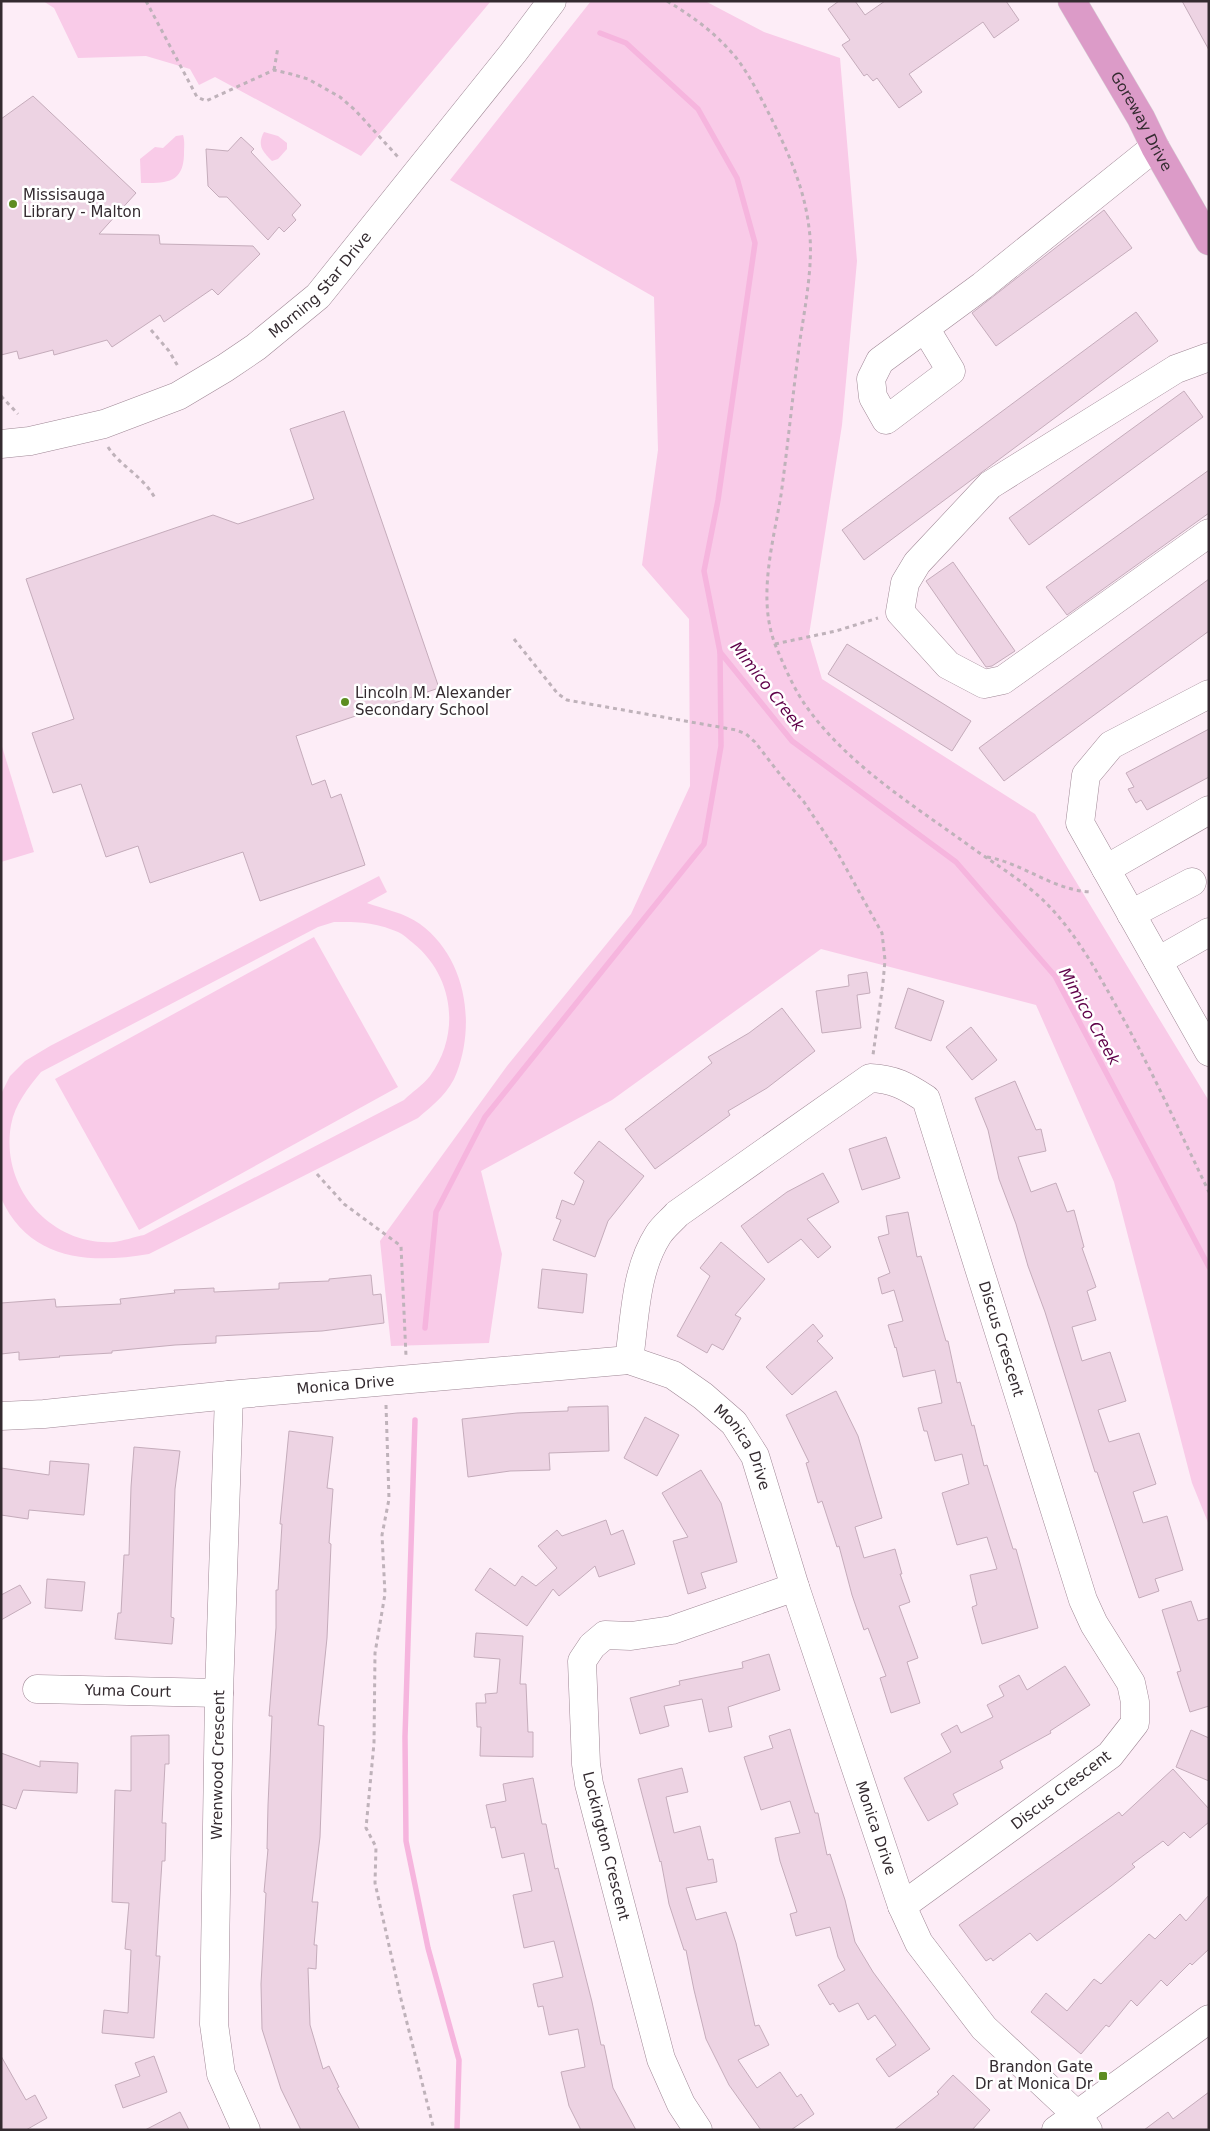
<svg xmlns="http://www.w3.org/2000/svg" width="1210" height="2131" viewBox="0 0 1210 2131" font-family="'DejaVu Sans',sans-serif">
<rect width="100%" height="100%" fill="#fdedf7"/>
<!-- green -->
<g fill="#f9cbe8" fill-rule="evenodd">
<polygon points="43,1 491,1 361,156 215,77 199,85 190,69 146,56 78,58 54,8"/>
<polygon points="591,1 705,1 764,32 840,58 857,261 842,425 809,635 822,679 1035,814 1209,1101 1209,1525 1192,1483 1114,1182 1036,1005 821,949 612,1100 481,1171 502,1254 489,1343 391,1346 380,1241 507,1066 631,914 690,786 689,619 642,565 658,450 654,297 450,180"/>
<path d="M264,132l14,4 9,7v6l-9,10 -6,2c-10,-10 -15,-16 -8,-29z"/>
<path d="M183,135c2,6 1,13 1,20 -1,29 -19,28 -43,28l-1,-24 15,-12 8,1 13,-12z"/>
<polygon points="1,743 34,852 1,862"/>
<path d="M379,876l8,16 -20,11c17,6 38,10 53,21 45,33 56,97 37,148 -7,20 -24,33 -39,46l-269,136c-59,10 -120,7 -148,-56v-104l9,-18 15,-15 25,-15zM334,922c25,0 40,0 64,10 5,2 10,7 15,11 41,33 48,91 17,133 -7,9 -18,16 -26,24l-260,135c-10,2 -21,6 -30,7 -64,4 -114,-55 -103,-117 4,-21 17,-37 30,-53l277,-145z"/>
<polygon points="314,937 398,1087 139,1230 55,1079"/>
</g>
<g fill="none" stroke-linecap="round" stroke-linejoin="round">
<!-- stream -->
<g stroke="#f6b5de" stroke-width="5.5">
<polyline points="600,33 626,43 698,109 737,178 755,243 718,500 704,571 720,652 792,741 956,862 1055,976 1209,1267"/>
<polyline points="425,1328 436,1212 485,1117 704,844 721,746 720,652"/>
<polyline points="415,1420 405,1737 406,1841 428,1948 459,2060 457,2130"/>
</g>
</g>
<!-- building -->
<g fill="#edd3e3" stroke="#c5acbb">
<polygon points="839,1 855,1 865,15 885,1 1006,1 1019,20 994,38 983,22 909,74 922,92 899,108 877,78 873,81 867,74 864,76 842,45 850,40 828,9"/>
<polygon points="1182,1 1209,1 1209,50"/>
<polygon points="33,96 136,193 99,234 159,235 160,244 253,246 260,254 218,295 212,289 164,322 160,315 112,347 107,340 54,355 53,350 19,359 17,351 1,355 1,119"/>
<polygon points="241,137 254,149 251,152 301,205 292,215 296,220 284,232 279,227 268,240 227,197 219,197 208,186 206,149 228,151"/>
<polygon points="1104,210 1132,248 996,346 972,313"/>
<polygon points="1136,312 1158,341 864,560 842,530"/>
<polygon points="1184,391 1203,417 1029,545 1009,518"/>
<polygon points="344,411 439,688 296,736 312,785 325,780 331,798 341,794 365,865 260,901 243,852 150,883 138,846 106,857 81,784 53,793 32,733 74,719 26,579 213,515 238,524 314,499 290,429"/>
<polygon points="1209,470 1209,513 1067,615 1046,587"/>
<polygon points="953,562 1015,651 992,666 986,667 926,581"/>
<polygon points="1209,579 1209,631 1004,781 979,748"/>
<polygon points="847,644 971,721 952,751 828,674"/>
<polygon points="1209,729 1209,777 1147,810 1141,800 1136,803 1128,789 1134,787 1126,773"/>
<polygon points="867,972 870,993 857,995 861,1028 822,1033 816,991 849,986 848,975"/>
<polygon points="908,988 944,1001 931,1041 895,1028"/>
<polygon points="782,1008 815,1051 767,1088 728,1111 730,1115 655,1169 625,1129 712,1063 708,1057 749,1033"/>
<polygon points="971,1027 997,1060 972,1080 946,1047"/>
<polygon points="1015,1081 1036,1130 1041,1129 1046,1151 1018,1157 1031,1192 1056,1183 1067,1212 1074,1210 1084,1247 1082,1248 1096,1287 1087,1291 1096,1320 1072,1327 1082,1361 1110,1352 1126,1401 1098,1410 1109,1442 1139,1433 1156,1484 1133,1492 1143,1523 1167,1516 1183,1570 1155,1579 1159,1591 1139,1598 1097,1472 1095,1472 1045,1312 1028,1266 1016,1224 999,1179 988,1130 975,1098"/>
<polygon points="886,1137 900,1178 862,1190 849,1149"/>
<polygon points="599,1141 644,1176 608,1221 595,1257 553,1240 561,1220 556,1218 562,1200 574,1205 584,1181 574,1173"/>
<polygon points="823,1173 839,1202 807,1219 831,1247 818,1258 801,1239 768,1263 741,1226 787,1192"/>
<polygon points="908,1212 917,1257 921,1256 946,1341 948,1341 957,1383 960,1382 972,1426 974,1425 984,1466 987,1465 1013,1549 1016,1549 1038,1628 982,1644 972,1607 977,1605 970,1575 997,1569 987,1537 957,1545 942,1493 969,1484 962,1454 935,1461 927,1431 924,1431 918,1408 942,1403 935,1370 903,1377 896,1347 895,1348 888,1325 903,1321 894,1290 882,1294 878,1278 890,1273 878,1237 889,1234 886,1216"/>
<polygon points="721,1242 765,1279 735,1315 741,1318 723,1350 712,1344 707,1353 677,1336 710,1276 700,1268"/>
<polygon points="542,1269 587,1274 583,1313 538,1308"/>
<polygon points="371,1275 373,1295 381,1294 384,1323 322,1331 216,1336 216,1343 175,1345 112,1351 112,1353 59,1356 60,1357 19,1360 19,1352 1,1354 1,1303 55,1299 56,1307 121,1304 120,1299 175,1293 174,1290 214,1288 214,1292 279,1289 279,1283 329,1281 329,1279"/>
<polygon points="813,1324 823,1336 817,1341 833,1358 792,1395 766,1367"/>
<polygon points="836,1391 858,1436 882,1518 855,1527 864,1558 895,1549 902,1574 900,1574 910,1602 899,1606 918,1658 907,1662 920,1703 891,1713 880,1678 886,1676 868,1628 864,1630 852,1595 839,1546 837,1547 822,1501 818,1503 806,1463 809,1462 786,1415"/>
<polygon points="608,1406 609,1451 549,1453 550,1470 510,1471 468,1477 462,1419 517,1413 568,1411 568,1407"/>
<polygon points="645,1417 679,1435 657,1476 624,1458"/>
<polygon points="289,1431 333,1437 327,1488 333,1489 329,1543 331,1544 327,1638 318,1725 324,1726 320,1837 312,1902 318,1902 314,1945 317,1945 316,1969 308,1968 310,2025 323,2069 329,2066 339,2087 337,2088 360,2130 301,2130 281,2089 262,2029 261,1984 266,1893 264,1892 268,1849 267,1849 268,1805 272,1716 269,1716 276,1628 276,1590 278,1590 282,1524 280,1524"/>
<polygon points="134,1447 180,1451 175,1489 171,1617 174,1618 172,1644 115,1639 118,1613 121,1613 124,1555 129,1555 131,1487"/>
<polygon points="50,1461 89,1464 84,1515 29,1510 28,1519 1,1515 1,1468 49,1475"/>
<polygon points="701,1470 721,1503 737,1562 701,1573 706,1588 688,1594 673,1541 688,1537 662,1493"/>
<polygon points="606,1520 611,1535 623,1530 635,1564 599,1577 595,1566 559,1596 553,1589 527,1626 475,1590 490,1568 515,1586 522,1576 536,1586 557,1568 538,1546 557,1530 562,1536"/>
<polygon points="47,1579 85,1582 82,1611 45,1608"/>
<polygon points="20,1585 31,1603 1,1620 1,1595"/>
<polygon points="1191,1601 1198,1621 1209,1618 1209,1706 1190,1712 1177,1672 1181,1671 1162,1610"/>
<polygon points="476,1633 523,1636 520,1684 526,1684 528,1732 533,1732 533,1757 480,1756 481,1727 477,1727 476,1703 486,1703 485,1694 497,1693 500,1659 474,1657"/>
<polygon points="769,1654 780,1690 728,1707 732,1727 709,1732 702,1699 664,1706 669,1726 640,1734 630,1698 680,1685 679,1681 743,1668 742,1662"/>
<polygon points="1065,1666 1090,1705 1050,1731 1051,1733 1000,1761 1003,1768 953,1794 958,1804 928,1821 904,1778 951,1752 941,1734 957,1725 961,1733 993,1717 987,1705 1004,1696 999,1686 1019,1675 1027,1690"/>
<polygon points="790,1729 815,1813 818,1813 827,1855 830,1854 845,1900 855,1942 873,1972 930,2049 889,2077 876,2059 896,2045 875,2015 868,2020 858,2003 839,2012 833,2003 830,2005 818,1985 845,1970 838,1957 830,1927 796,1936 790,1914 797,1912 780,1861 775,1838 800,1833 790,1801 761,1810 744,1757 773,1748 769,1736"/>
<polygon points="1191,1730 1209,1738 1209,1781 1176,1767"/>
<polygon points="169,1735 169,1764 165,1764 162,1823 166,1823 165,1861 162,1861 156,1956 160,1956 154,2038 102,2033 104,2010 128,2013 131,1950 125,1949 129,1903 112,1902 115,1790 131,1791 131,1736"/>
<polygon points="1,1753 40,1767 40,1761 78,1763 77,1793 23,1790 16,1809 1,1804"/>
<polygon points="682,1768 688,1792 666,1797 674,1833 700,1826 708,1860 713,1859 717,1882 686,1888 696,1920 726,1912 736,1943 755,2026 759,2025 769,2045 738,2060 757,2088 780,2072 797,2097 801,2094 814,2114 791,2130 761,2130 729,2085 706,2039 694,1990 686,1950 684,1950 669,1904 661,1861 660,1862 638,1779"/>
<polygon points="1173,1769 1209,1809 1209,1822 1190,1838 1184,1832 1168,1846 1163,1841 1132,1864 1135,1867 1111,1886 1037,1941 1030,1933 993,1961 991,1958 986,1961 959,1925 1119,1812 1122,1816"/>
<polygon points="533,1778 542,1824 546,1824 555,1869 558,1868 592,2002 601,2045 604,2045 613,2088 636,2130 581,2130 569,2106 561,2072 585,2067 578,2029 549,2035 543,2006 538,2007 533,1984 563,1977 554,1941 524,1948 513,1895 532,1891 524,1853 502,1858 495,1827 491,1828 486,1805 506,1801 503,1784"/>
<polygon points="1209,1895 1209,1949 1192,1965 1190,1963 1167,1986 1161,1980 1137,2006 1131,2000 1109,2027 1106,2025 1081,2054 1031,2012 1046,1993 1067,2011 1094,1979 1101,1984 1149,1934 1155,1939 1180,1914 1186,1921"/>
<polygon points="1,2056 26,2100 35,2095 47,2118 26,2130 1,2130"/>
<polygon points="154,2056 167,2092 123,2108 115,2085 140,2076 135,2063"/>
<polygon points="953,2075 990,2110 972,2130 894,2130 939,2094 937,2092"/>
<polygon points="1209,2092 1209,2130 1144,2130 1168,2112 1173,2119"/>
<polygon points="180,2112 189,2130 145,2130"/>
</g>
<g fill="none" stroke-linecap="round" stroke-linejoin="round">
<!-- minor casing -->
<g stroke="#9f8795" stroke-width="29">
<g id="minor">
<polyline points="925,328 951,371 886,420 873,397 871,379 880,361 982,286 1155,147"/>
<polyline points="1209,357 1176,369 990,485 917,563 905,583 900,612 948,665 984,684 1003,680 1209,533"/>
<path id="s1" d="M1,444l29,-3 74,-17 74,-28 47,-28 31,-21 62,-51 195,-243 39,-52"/>
<polyline points="1209,694 1111,745 1086,775 1080,823 1209,1052"/>
<polyline points="1106,869 1209,810"/>
<polyline points="1131,914 1192,882"/>
<polyline points="1158,961 1209,932"/>
<path id="s2" d="M629,1360c6,-42 6,-89 29,-125 5,-8 13,-14 19,-21l193,-136c24,1 36,8 56,21l157,501 11,24 37,59 4,19v21l-25,32 -208,151"/>
<polyline points="229,1395 219,1693 214,2024 221,2074 246,2130"/>
<path id="s3" d="M1,1416l43,-2 185,-19 400,-35 44,15 30,21 31,27 21,33 40,131 107,319 17,37 65,85 93,87 11,15"/>
<path id="s4" d="M37,1689l182,4"/>
<polyline points="698,2130 681,2104 661,2059 589,1784 586,1764 582,1661 592,1646 605,1635 631,1636 672,1630 795,1587"/>
<polyline points="1056,2130 1209,2019"/>
</g>
</g>
<!-- major casing -->
<g stroke="#d6d5d6" stroke-width="29">
<g id="major">
<path id="s5" d="M1072,1l69,117 14,29 54,94"/>
</g>
</g>
<!-- path -->
<g stroke="#bfb2ba" stroke-width="3" stroke-dasharray="4 4" stroke-linecap="butt">
<polyline points="146,1 197,97 206,101 274,70 291,74 308,79 340,97 355,110 399,158"/>
<path d="M667,1c25,15 47,31 66,53 12,14 21,31 30,48 20,39 41,81 46,126 5,33 -4,79 -9,112 -7,52 -12,104 -19,155 -8,49 -25,106 -4,154 8,19 17,40 29,57 43,61 112,102 172,146 23,16 48,31 68,51 28,28 49,65 68,99 35,62 64,126 95,190"/>
<polyline points="274,70 278,47"/>
<polyline points="151,330 169,351 179,368"/>
<polyline points="1,396 18,414"/>
<path d="M108,447c13,20 34,28 47,51"/>
<polyline points="514,639 558,694 567,700 736,730 746,734 755,742 782,777 804,802 836,850 882,933 885,960 883,983 873,1055"/>
<polyline points="775,644 836,631 878,618"/>
<path d="M987,857c36,6 67,34 105,35"/>
<polyline points="317,1174 344,1204 401,1246 406,1356"/>
<polyline points="386,1405 389,1499 382,1535 385,1594 375,1653 374,1743 366,1828 376,1847 375,1883 401,1999 434,2130"/>
</g>
<!-- minor -->
<use href="#minor" stroke="#fff" stroke-width="28"/>
<!-- major -->
<use href="#major" stroke="#dc9bc8" stroke-width="28"/>
</g>
<!-- markers -->
<g fill="#5d8d21" stroke="#fff" stroke-width="2">
<circle cx="13" cy="204" r="5"/>
<circle cx="345" cy="702" r="5"/>
<rect x="1098" y="2071" width="10" height="10" rx="2.5"/>
</g>
<g text-anchor="middle" stroke-width="5" stroke-linejoin="round" paint-order="stroke">
<!-- street labels -->
<g font-size="15" fill="#342b30" stroke="#fff">
<text dy="5" stroke="none"><textPath href="#s5" startOffset="139">Goreway Drive</textPath></text>
<text dy="5" stroke="none"><textPath href="#s1" startOffset="366">Morning Star Drive</textPath></text>
<text dy="5" stroke="none"><textPath href="#s2" startOffset="706">Discus Crescent</textPath></text>
<text dy="5" stroke="none"><textPath href="#s3" startOffset="346">Monica Drive</textPath></text>
<text dy="5" stroke="none"><textPath href="#s3" startOffset="780">Monica Drive</textPath></text>
<text dy="5" stroke="none"><textPath href="#s4" startOffset="91">Yuma Court</textPath></text>
<text transform="translate(218 1765) rotate(-89)" y="5">Wrenwood Crescent</text>
<text transform="translate(1061 1790) rotate(-37)" y="5">Discus Crescent</text>
<text dy="5" stroke="none"><textPath href="#s3" startOffset="1185">Monica Drive</textPath></text>
<text transform="translate(606 1846) rotate(76)" y="5">Lockington Crescent</text>
</g>
<!-- poi labels -->
<g font-size="15" fill="#342b30" stroke="#fff" text-anchor="start">
<text x="23" y="200">Missisauga<tspan x="23" dy="17">Library - Malton</tspan></text>
<text x="355" y="698">Lincoln M. Alexander<tspan x="355" dy="17">Secondary School</tspan></text>
<text x="1093" y="2072" text-anchor="end">Brandon Gate<tspan x="1093" dy="17">Dr at Monica Dr</tspan></text>
</g>
<!-- water labels -->
<g font-size="16" font-style="italic" fill="#5f0049" stroke="#fff">
<text transform="translate(768 686) rotate(52)" y="6">Mimico Creek</text>
<text transform="translate(1090 1016) rotate(61)" y="6">Mimico Creek</text>
</g>
</g>
<!-- border -->
<rect width="1210" height="2131" fill="none" stroke="#342b30" stroke-width="5"/>
</svg>
